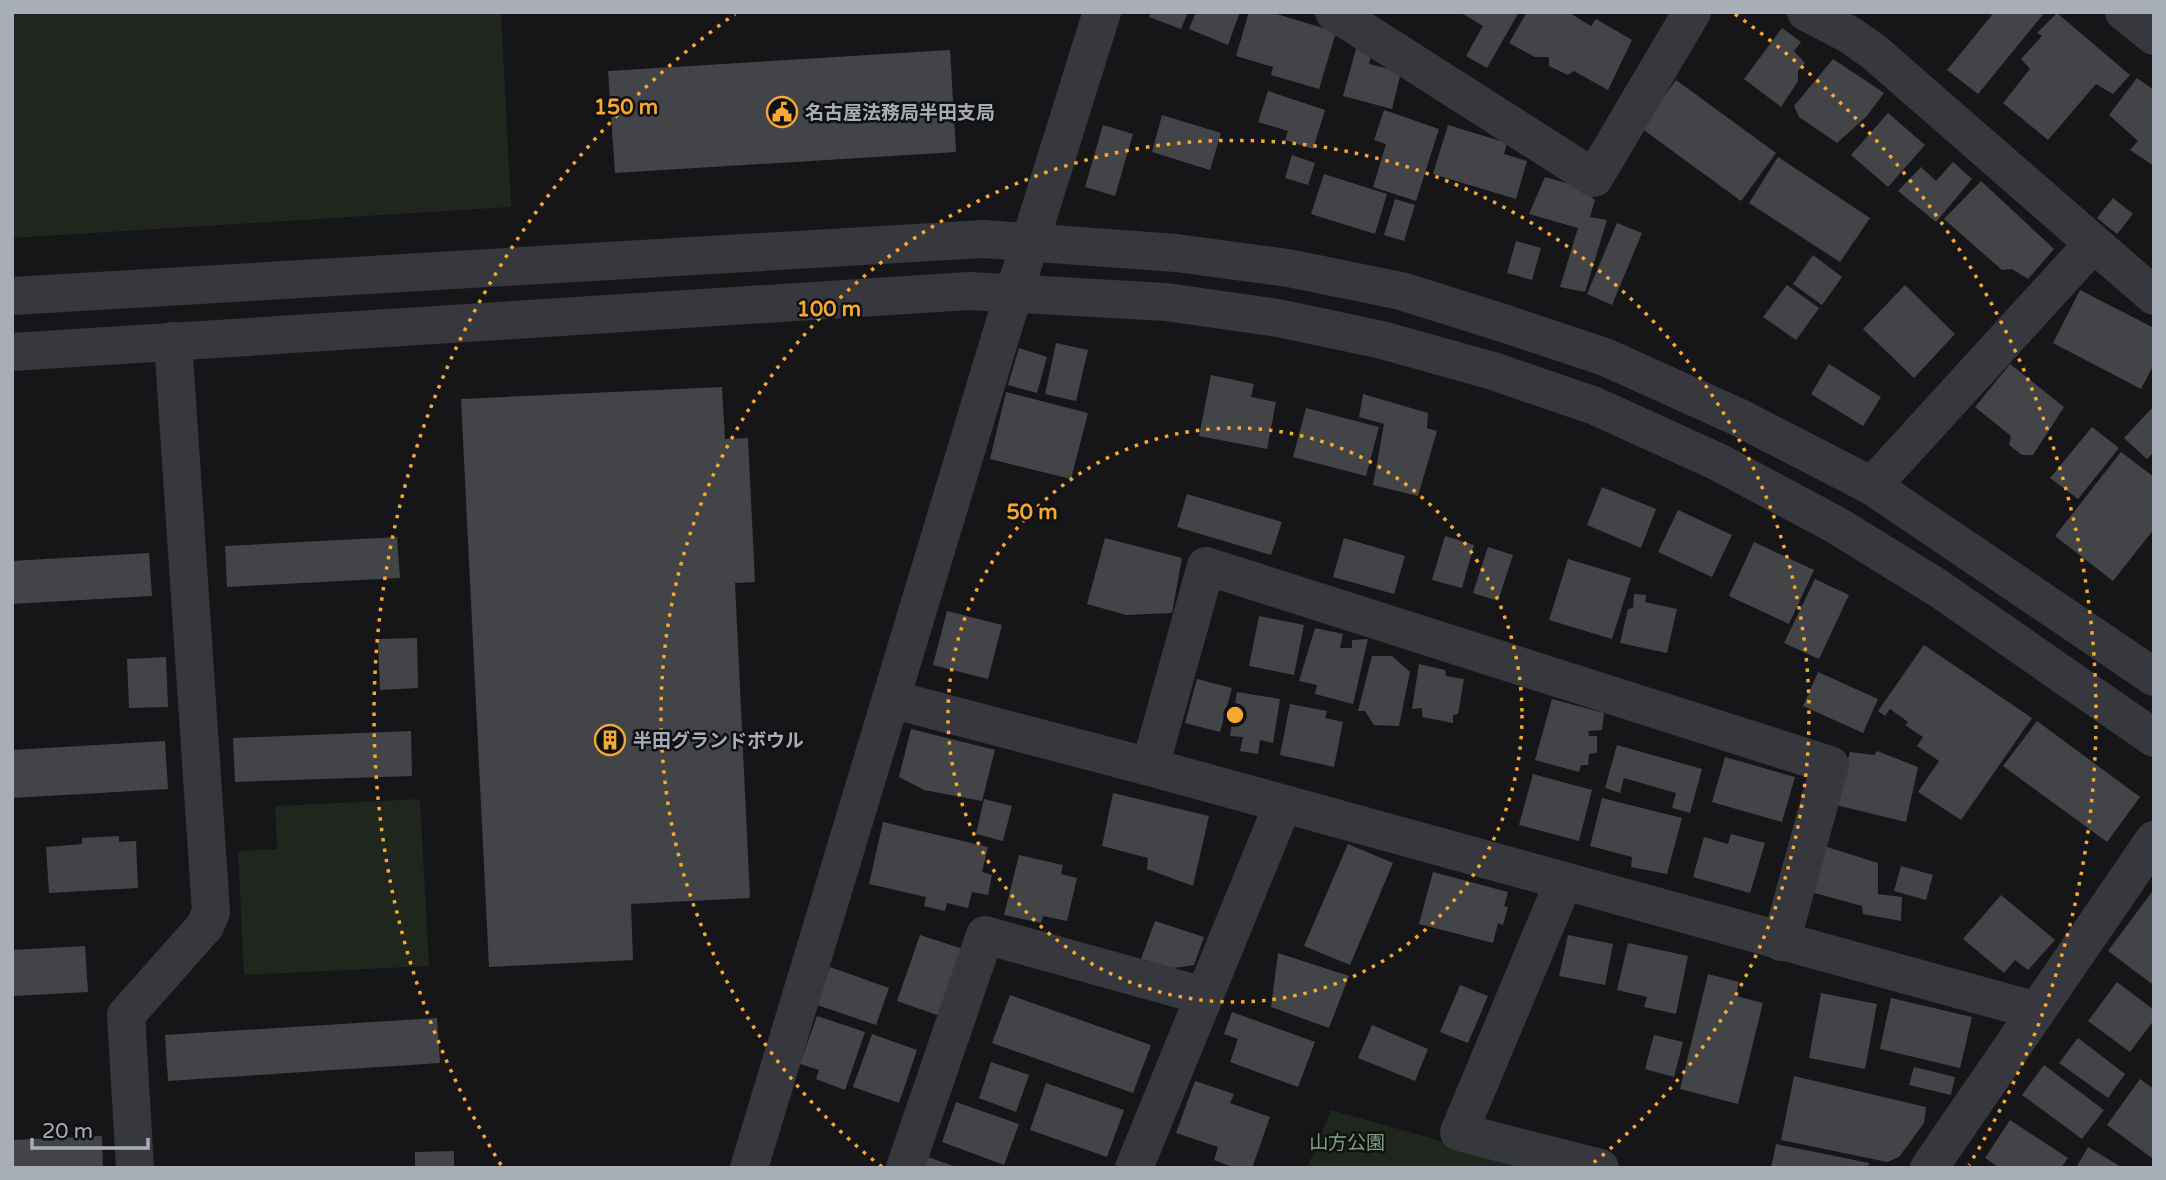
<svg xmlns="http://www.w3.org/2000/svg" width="2166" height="1180" viewBox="0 0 2166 1180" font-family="'Varela Round','Noto Sans JP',sans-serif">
<rect width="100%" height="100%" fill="#161618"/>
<!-- green -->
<g fill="#1e261e">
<polygon points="12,12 501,12 511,207 12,238"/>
<polygon points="420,799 429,966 244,975 238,851 277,849 275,806"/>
<polygon points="1331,1110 1538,1168 1307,1168"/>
</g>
<!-- building -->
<g fill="#424448">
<polygon points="1151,12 1188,12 1181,29 1149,17"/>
<polygon points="1196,12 1240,12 1228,45 1189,29"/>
<polygon points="1249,12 1270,12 1336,32 1319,89 1271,75 1273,67 1236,56"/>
<polygon points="1460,12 1519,12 1487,68 1466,56 1483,26"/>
<polygon points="1527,12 1568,12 1591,26 1596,19 1632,40 1608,90 1574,71 1568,75 1549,66 1549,57 1535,57 1509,43"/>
<polygon points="1989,12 2045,12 1978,94 1947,70 1992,15"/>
<polygon points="2057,13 2130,75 2113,94 2096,84 2048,140 2003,103 2030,69 2021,59 2042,36 2037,33"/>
<polygon points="1782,28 1801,42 1794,51 1805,63 1798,71 1798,81 1781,107 1744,79"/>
<polygon points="1356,49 1372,52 1369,64 1401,72 1392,109 1343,96"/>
<polygon points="950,50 956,152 615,173 608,71"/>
<polygon points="1833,59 1884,93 1866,117 1837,143 1799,117 1794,106"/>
<polygon points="2137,78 2154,90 2154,166 2130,150 2138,141 2109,115"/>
<polygon points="1676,80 1776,153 1741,201 1641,128"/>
<polygon points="1268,91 1325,110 1313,149 1285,140 1288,131 1258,122"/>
<polygon points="1384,110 1439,129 1416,201 1373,187 1386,144 1374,140"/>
<polygon points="1888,113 1925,145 1888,187 1851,155"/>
<polygon points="1162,115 1221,133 1210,170 1152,152"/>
<polygon points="1103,125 1133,134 1115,196 1085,187"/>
<polygon points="1448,125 1507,143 1504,154 1527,161 1516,199 1433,174"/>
<polygon points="1292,155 1315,163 1308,185 1285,178"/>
<polygon points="1778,157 1870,218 1840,262 1749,203"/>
<polygon points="1953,162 1972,179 1936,222 1898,191 1921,167 1936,181"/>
<polygon points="1324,174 1387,194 1375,234 1311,214"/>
<polygon points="1545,177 1577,186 1595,200 1590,217 1607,220 1585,292 1560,287 1578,228 1529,214"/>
<polygon points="1981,181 2054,249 2028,279 2012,269 2002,270 1944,219"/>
<polygon points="2113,198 2133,214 2117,234 2097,218"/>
<polygon points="1395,199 1415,205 1404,241 1384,235"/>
<polygon points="1617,223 1642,233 1612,305 1587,294"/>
<polygon points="1516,241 1541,248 1532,280 1507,273"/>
<polygon points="1813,255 1842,277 1822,305 1793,284"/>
<polygon points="1787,285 1819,308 1796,340 1763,317"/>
<polygon points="1905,285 1955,334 1914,378 1863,329"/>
<polygon points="2080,290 2154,328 2154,364 2141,389 2053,343"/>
<polygon points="1056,343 1088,350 1076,401 1045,394"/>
<polygon points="1019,348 1047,357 1037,393 1008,385"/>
<polygon points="1829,364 1881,397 1863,426 1811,394"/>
<polygon points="2010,364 2064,407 2033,455 2022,455 2009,445 2011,436 1975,407"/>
<polygon points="1211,375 1254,384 1251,397 1276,402 1267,449 1199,436"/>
<polygon points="722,387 725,439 748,438 755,582 735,583 750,898 631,904 633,960 489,967 461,399"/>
<polygon points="1006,392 1088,413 1071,479 990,459"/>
<polygon points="1363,394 1428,413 1427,428 1437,431 1418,496 1373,485 1384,424 1359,417"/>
<polygon points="2154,406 2154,452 2147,459 2124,438"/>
<polygon points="1306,408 1379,427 1366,476 1293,457"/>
<polygon points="2092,427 2119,448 2078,499 2050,478"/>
<polygon points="2121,452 2154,477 2154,529 2113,581 2055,536"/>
<polygon points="1602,487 1656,509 1641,548 1587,525"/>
<polygon points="1187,494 1282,522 1271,555 1177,527"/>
<polygon points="1678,510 1732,535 1712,577 1658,552"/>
<polygon points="1445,536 1474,545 1462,588 1432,580"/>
<polygon points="397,537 400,578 227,587 225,546"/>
<polygon points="1105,538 1182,558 1172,613 1126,615 1087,604"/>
<polygon points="1344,538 1405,556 1394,594 1333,577"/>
<polygon points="1754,542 1814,570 1789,624 1729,596"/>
<polygon points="1488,547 1513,555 1498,601 1473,593"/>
<polygon points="149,553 152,596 12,604 12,561"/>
<polygon points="1568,559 1631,578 1612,639 1549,620"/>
<polygon points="1815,579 1849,595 1819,659 1784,643"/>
<polygon points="1634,594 1646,595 1645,602 1677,609 1667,653 1620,643 1628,609 1633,608"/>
<polygon points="947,611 1002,625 988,679 933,665"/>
<polygon points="1259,616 1304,625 1294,675 1249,666"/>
<polygon points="1315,628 1343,634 1340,648 1352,648 1352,640 1368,639 1353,704 1315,694 1317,685 1299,681"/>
<polygon points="417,638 418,688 380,690 378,639"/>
<polygon points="1924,645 2032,718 1961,820 1918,792 1939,761 1917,746 1923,737 1905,725 1908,722 1890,709 1885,716 1878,711"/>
<polygon points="1372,656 1392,656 1410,672 1399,726 1374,725 1365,711 1358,711"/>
<polygon points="166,657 168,707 129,708 127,659"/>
<polygon points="1419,664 1445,670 1446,676 1464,679 1458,714 1453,715 1453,723 1422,717 1422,708 1412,709"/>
<polygon points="1818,672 1878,699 1863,733 1803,706"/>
<polygon points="1197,679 1232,688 1220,732 1185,723"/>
<polygon points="1237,692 1280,699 1273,743 1260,740 1258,754 1240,751 1243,737 1230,736"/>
<polygon points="1552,699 1604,713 1602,730 1588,731 1589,736 1597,736 1597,753 1589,754 1588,765 1581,765 1579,772 1535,760"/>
<polygon points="1290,704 1327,711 1325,718 1343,722 1334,767 1280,755"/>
<polygon points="2037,721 2140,797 2107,842 2003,766"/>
<polygon points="911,729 995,750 982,801 924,790 899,777"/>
<polygon points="411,731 412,776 235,782 233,738"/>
<polygon points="165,741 168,789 12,798 12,750"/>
<polygon points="1617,745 1702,769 1690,813 1672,808 1676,793 1624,778 1620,793 1605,788"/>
<polygon points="1877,751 1918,767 1906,822 1836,805 1850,752 1874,755"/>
<polygon points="1725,757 1795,777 1782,822 1712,802"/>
<polygon points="1533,774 1592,790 1579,841 1519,825"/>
<polygon points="1113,793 1209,816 1193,886 1147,869 1148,858 1102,846"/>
<polygon points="1602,798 1682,818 1667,874 1631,867 1632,857 1590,846"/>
<polygon points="984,799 1012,806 1003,841 976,834"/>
<polygon points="883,822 988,847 982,872 992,875 988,895 972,892 968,908 947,903 945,911 924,906 926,897 869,884"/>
<polygon points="1731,834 1765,843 1750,893 1693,877 1704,837 1728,844"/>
<polygon points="119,836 119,842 136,841 138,888 49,893 46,847 82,844 82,838"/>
<polygon points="1348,844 1393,863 1350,965 1304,946"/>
<polygon points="1824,846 1878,863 1878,894 1902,897 1901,921 1863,914 1862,906 1811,892"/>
<polygon points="1019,855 1063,865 1061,874 1077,878 1067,921 1043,916 1041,923 1004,915"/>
<polygon points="1901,866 1933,875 1926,900 1894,891"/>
<polygon points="1433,872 1508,892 1504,906 1508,907 1503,925 1498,923 1493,943 1419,924"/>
<polygon points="2154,889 2154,982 2152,984 2108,951"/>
<polygon points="2001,895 2055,940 2028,970 2015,960 2004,973 1963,939"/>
<polygon points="1155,921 1204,937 1194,965 1173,968 1141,959"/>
<polygon points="920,935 963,949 940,1016 897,1001"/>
<polygon points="1568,935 1613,944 1605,985 1559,976"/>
<polygon points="1628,943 1688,956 1676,1014 1644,1007 1647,997 1617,990"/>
<polygon points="85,946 88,992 12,996 12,950"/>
<polygon points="1278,953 1349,976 1329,1028 1271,1007"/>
<polygon points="830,967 889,988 876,1025 817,1005"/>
<polygon points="1708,974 1739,982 1736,996 1763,1003 1738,1104 1680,1089"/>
<polygon points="2117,982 2154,1010 2154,1020 2130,1052 2088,1021"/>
<polygon points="1460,985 1488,996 1468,1043 1440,1032"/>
<polygon points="1821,993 1877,1004 1865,1069 1809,1058"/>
<polygon points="1010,995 1151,1045 1133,1093 992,1043"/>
<polygon points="1891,998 1972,1017 1960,1068 1880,1049"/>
<polygon points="1232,1012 1315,1042 1298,1087 1230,1062 1238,1039 1224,1034"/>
<polygon points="817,1016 865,1032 845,1090 816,1079 819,1070 800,1064"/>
<polygon points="437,1018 440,1063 168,1081 165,1035"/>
<polygon points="1372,1025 1428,1049 1415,1081 1358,1058"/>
<polygon points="872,1034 917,1050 899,1103 853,1087"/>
<polygon points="1654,1035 1683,1042 1674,1077 1645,1069"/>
<polygon points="2078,1038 2125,1074 2108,1098 2059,1063"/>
<polygon points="991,1062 1029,1075 1016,1112 979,1098"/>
<polygon points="2044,1065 2104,1110 2082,1139 2022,1095"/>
<polygon points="1914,1067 1955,1077 1951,1095 1909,1085"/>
<polygon points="1794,1076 1926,1107 1924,1123 1899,1157 1887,1162 1781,1140"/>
<polygon points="2140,1079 2154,1089 2152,1158 2107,1125"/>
<polygon points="1195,1081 1234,1094 1230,1103 1270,1117 1252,1168 1235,1168 1214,1160 1218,1147 1176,1133"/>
<polygon points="1046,1083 1124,1110 1107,1157 1030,1130"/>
<polygon points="956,1102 1019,1124 1004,1165 942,1142"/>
<polygon points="2010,1120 2068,1158 2061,1168 2000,1168 1985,1158"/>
<polygon points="102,1136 103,1168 12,1168 12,1140"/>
<polygon points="1776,1144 1869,1163 1868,1168 1771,1168"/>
<polygon points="2088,1147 2123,1168 2076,1168"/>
<polygon points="454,1151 454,1168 415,1168 415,1152"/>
<polygon points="925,1156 956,1167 956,1168 921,1168"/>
</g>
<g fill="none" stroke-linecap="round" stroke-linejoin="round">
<!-- minor -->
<g stroke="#37383d" stroke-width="38">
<polyline points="1334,12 1594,178 1692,12"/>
<polyline points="1806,12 1850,35 1874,52 2154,296"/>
<polyline points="2124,12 2154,36"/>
<polyline points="12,296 983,239 1176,253 1288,268 1401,291 1503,323 1605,357 1738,417 1872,486 2154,677"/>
<polyline points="12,352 969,291 1166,302 1278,318 1382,340 1493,371 1595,406 1718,462 1836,525 1938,588 2154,738"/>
<polyline points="1872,486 2092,245"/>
<polyline points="891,699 1150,767 2037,1011"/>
<polyline points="1150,767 1206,566 1830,765 1781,942"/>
<polyline points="1564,881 1459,1132 1600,1168"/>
<polyline points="135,1168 126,1015 205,926 211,912 173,341"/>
<polyline points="749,1168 1004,325 1102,12"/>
<polyline points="905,1168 985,935 1204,996"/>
<polyline points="1134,1168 1283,804"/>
<polyline points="1929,1168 2154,840"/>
</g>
</g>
<!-- distance rings -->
<g fill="none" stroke="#f6a830" stroke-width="3.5" stroke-dasharray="3.5 7">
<circle cx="1235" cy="715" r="287"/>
<path d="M882 1167A574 574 0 1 1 1588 1167"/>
<path d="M501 1165A861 861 0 0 1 735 14M1735 14A861 861 0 0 1 1969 1165"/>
</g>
<!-- icons -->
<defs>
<g id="civic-ring" transform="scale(1.575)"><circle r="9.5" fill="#111113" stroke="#f6a830" stroke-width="1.5"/><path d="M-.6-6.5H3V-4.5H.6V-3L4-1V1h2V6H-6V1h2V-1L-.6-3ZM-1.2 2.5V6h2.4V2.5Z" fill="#f6a830"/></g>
<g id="building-ring" transform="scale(1.575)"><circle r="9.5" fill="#111113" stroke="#f6a830" stroke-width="1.5"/><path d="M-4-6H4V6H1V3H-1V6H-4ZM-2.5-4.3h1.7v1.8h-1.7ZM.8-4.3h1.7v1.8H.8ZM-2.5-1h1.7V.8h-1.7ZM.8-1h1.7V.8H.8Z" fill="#f6a830"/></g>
</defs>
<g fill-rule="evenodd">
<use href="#civic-ring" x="782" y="112"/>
<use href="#building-ring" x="610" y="740"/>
</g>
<g text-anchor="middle" stroke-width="5" stroke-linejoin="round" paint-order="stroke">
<!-- poi labels -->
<g font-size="19" font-weight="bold" fill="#a7aeb8" stroke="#111113" text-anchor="start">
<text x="805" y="119">名古屋法務局半田支局</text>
<text x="633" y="747">半田グランドボウル</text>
</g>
<!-- park labels -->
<g font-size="19" fill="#7ea47e" stroke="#111113">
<text x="1347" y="1149">山方公園</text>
</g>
</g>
<circle cx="1235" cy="715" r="10" fill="#f6a830" stroke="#111113" stroke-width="3.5"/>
<g font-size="21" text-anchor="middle" font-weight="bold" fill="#f6a830" stroke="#111113" stroke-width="5" stroke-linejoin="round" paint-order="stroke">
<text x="626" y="114">150 m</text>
<text x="829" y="316">100 m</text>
<text x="1032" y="519">50 m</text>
</g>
<!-- border -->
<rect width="2166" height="1180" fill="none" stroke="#a7aeb8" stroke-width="28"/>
<!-- scale -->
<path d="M32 1138v10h116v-10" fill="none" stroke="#a7aeb8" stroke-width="3.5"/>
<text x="42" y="1138" font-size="21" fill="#a7aeb8" stroke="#111113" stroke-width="5" paint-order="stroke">20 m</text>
</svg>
